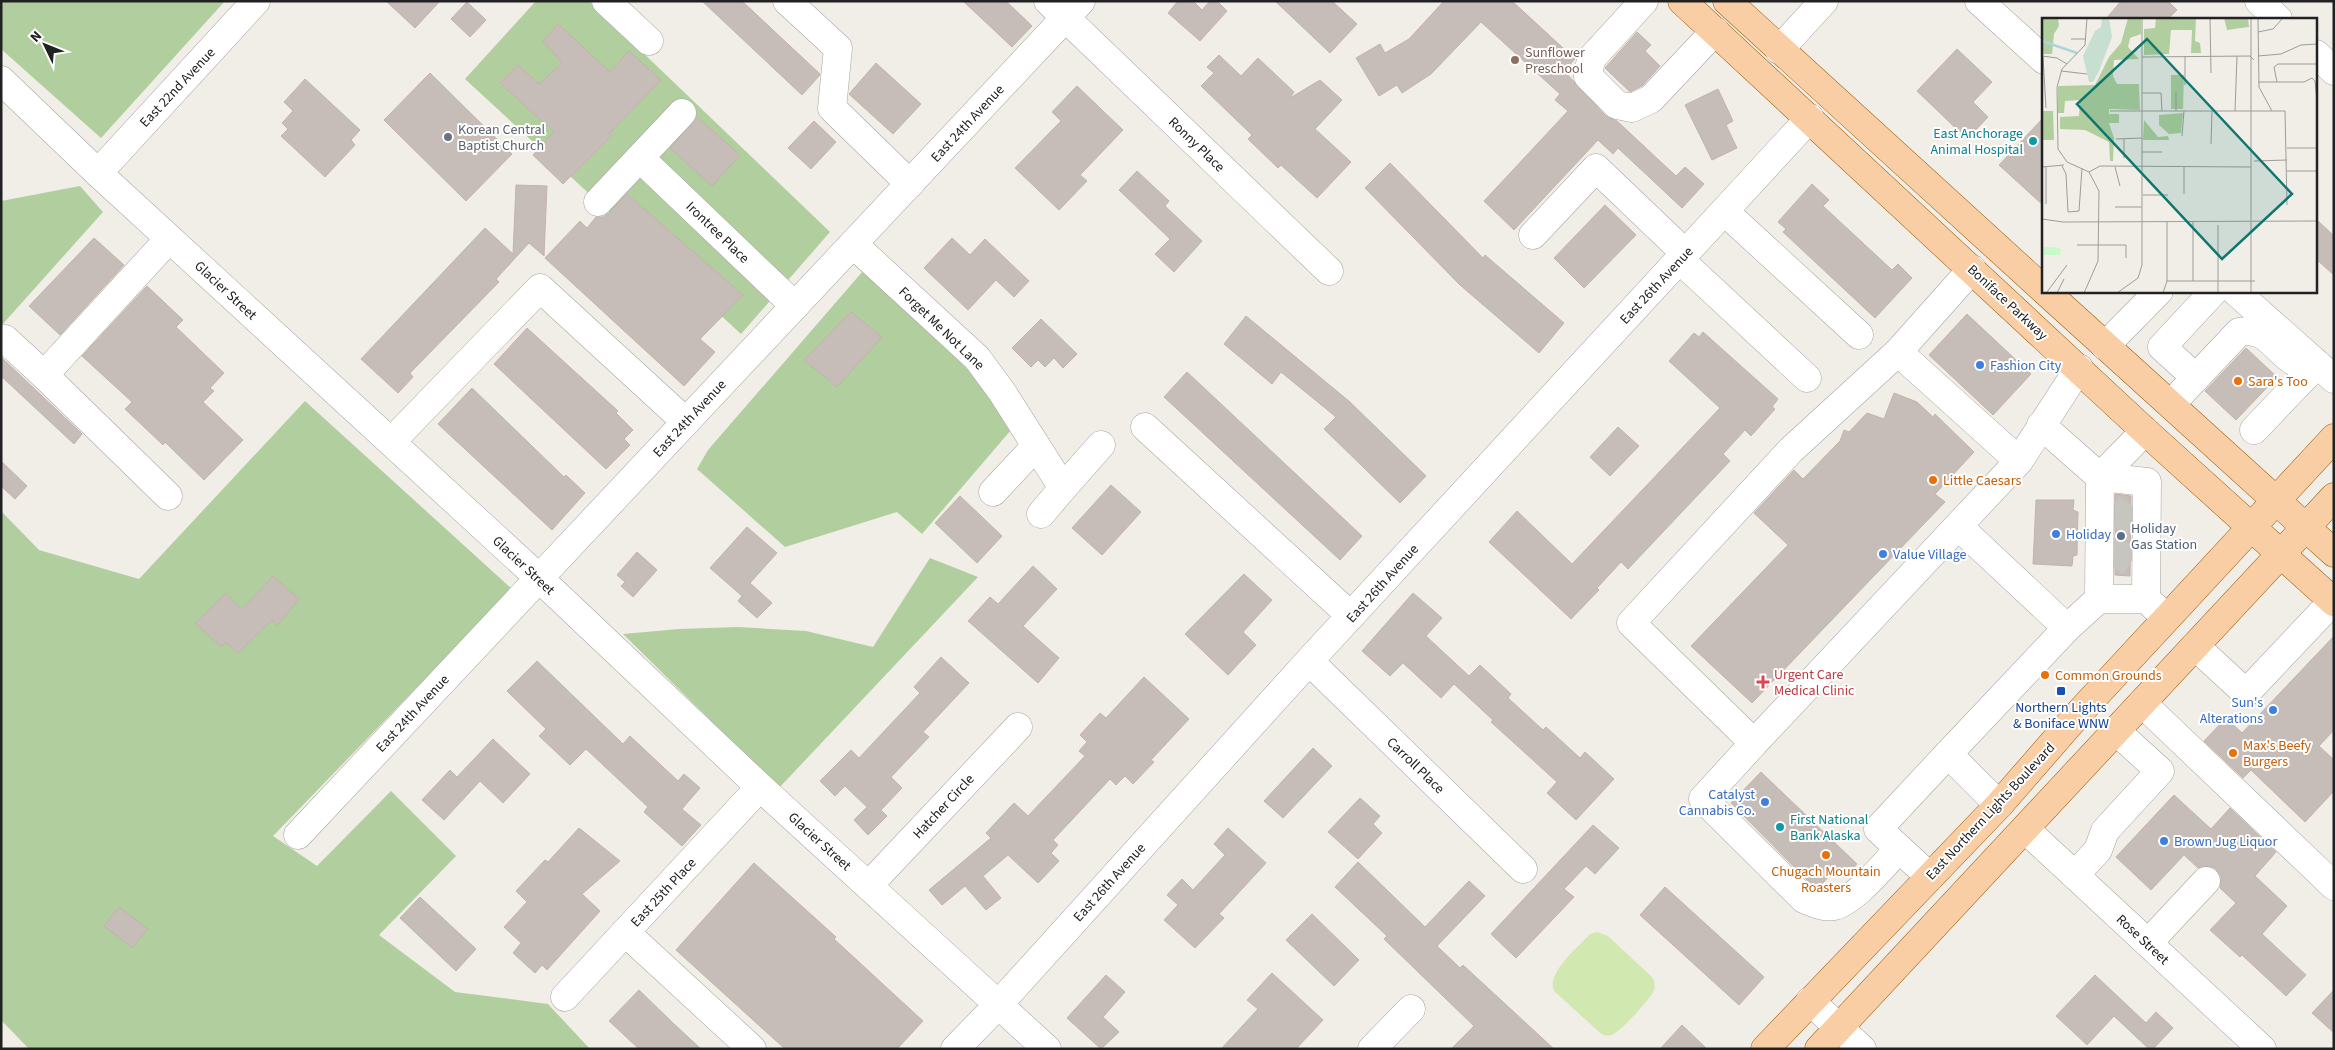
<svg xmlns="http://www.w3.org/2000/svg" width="2335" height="1050" viewBox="0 0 2335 1050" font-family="'Source Sans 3',sans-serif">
<rect width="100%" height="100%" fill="#f1eee8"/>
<!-- grass -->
<path fill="#d1e9b0" d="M1597,932l11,4 44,41c3,5 4,10 1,15 -4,8 -32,39 -41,43 -5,2 -10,0 -14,-4l-44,-40c-8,-18 24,-44 36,-57z"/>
<!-- forest -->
<g fill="#b1cf9e">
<polygon points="1,1 225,1 101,138 1,49"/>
<polygon points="536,1 589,1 830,232 741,334 465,79"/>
<polygon points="80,186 103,212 1,326 1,201"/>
<polygon points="863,271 997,397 1011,430 922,534 897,512 785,547 697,469 708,450"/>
<polygon points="305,401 512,589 273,836 317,866 391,791 456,856 379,935 455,992 548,1004 590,1049 29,1049 1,1020 1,511 39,550 139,579"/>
<polygon points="930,558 978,577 779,788 623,634 679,629 738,627 806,631 873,647"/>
</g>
<!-- building -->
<g fill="#c6bdb8" stroke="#c3b3ab">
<polygon points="386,1 440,1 415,28"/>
<polygon points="702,1 742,1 820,74 819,76 802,95"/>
<polygon points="963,1 1006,1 1032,26 1012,47"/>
<polygon points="1178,1 1193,1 1202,10 1210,1 1217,1 1227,11 1200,41 1168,13"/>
<polygon points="1275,1 1332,1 1357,24 1330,53"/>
<polygon points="1444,1 1512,1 1575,59 1564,71 1606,116 1617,121 1676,176 1685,167 1704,184 1682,208 1618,148 1613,154 1598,140 1514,230 1484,201 1568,111 1555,100 1560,94 1481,22 1431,74 1402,93 1397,85 1379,96 1356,58 1380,44 1385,53 1409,39"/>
<polygon points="2121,1 2168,1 2177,10 2168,19 2106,19"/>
<polygon points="467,2 486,20 470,37 451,19"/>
<polygon points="558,24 610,72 629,51 661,80 609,134 611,136 563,184 533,155 554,132 500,83 518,65 539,84 562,63 543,41"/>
<polygon points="1637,32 1651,45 1645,51 1660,66 1642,86 1630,92 1605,68"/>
<polygon points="1957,49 1992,82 1973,102 1988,117 1967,139 1917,91"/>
<polygon points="1219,55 1241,76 1258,58 1294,92 1290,98 1320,80 1342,100 1315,129 1351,162 1317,198 1281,165 1278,168 1248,139 1252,135 1201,86 1214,73 1207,67"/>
<polygon points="876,63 921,104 893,134 849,94"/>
<polygon points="430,73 512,154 466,201 384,120"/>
<polygon points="305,79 360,130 351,140 355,145 325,177 281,136 288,129 282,123 293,111 284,102"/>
<polygon points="1077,86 1123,130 1080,175 1087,181 1059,210 1015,168 1061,121 1052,112"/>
<polygon points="1718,89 1733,121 1726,125 1737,148 1712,160 1685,105"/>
<polygon points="697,117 740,155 712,186 670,148"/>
<polygon points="2044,117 2044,206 1999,165"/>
<polygon points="814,121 836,142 811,169 788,148"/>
<polygon points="1390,163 1483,258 1485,255 1564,323 1539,353 1460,285 1365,188"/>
<polygon points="1137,171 1169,201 1165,206 1202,241 1174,272 1155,254 1170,239 1119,190"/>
<polygon points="1812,184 1829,200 1823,206 1892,270 1898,264 1912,278 1875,318 1783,232 1786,229 1778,222"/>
<polygon points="516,185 547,186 544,256 529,243 496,279 499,282 410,373 413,377 398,393 361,359 485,228 513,254"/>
<polygon points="627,194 743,295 700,339 715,352 684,386 545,258 580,221 587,228 596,217 603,217 609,213"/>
<polygon points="1605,205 1636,235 1584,288 1554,258"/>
<polygon points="2316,219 2334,236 2334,275 2316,259"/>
<polygon points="94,238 124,265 60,335 29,306"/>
<polygon points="952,238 970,255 985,239 1029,281 1014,297 996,280 968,310 924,268"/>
<polygon points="147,286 183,320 176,327 224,373 210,388 214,391 203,402 243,440 204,480 165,442 163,445 125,409 132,402 82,356"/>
<polygon points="851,312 882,337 837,387 804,360"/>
<polygon points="1967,314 2031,374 1993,415 1929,355"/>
<polygon points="1246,316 1350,402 1426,476 1400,503 1324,429 1336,417 1281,372 1272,384 1224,344"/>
<polygon points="1041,319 1077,354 1063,368 1054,358 1045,367 1038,360 1031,367 1012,348"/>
<polygon points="527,328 618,411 616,413 633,430 624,439 630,445 606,469 494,364"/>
<polygon points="1703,332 1778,399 1772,407 1775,409 1751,436 1745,430 1723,454 1730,461 1628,569 1621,562 1597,588 1599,590 1571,619 1489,542 1517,511 1572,564 1720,408 1669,361 1694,333 1699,337"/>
<polygon points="2246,348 2277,377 2236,420 2205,391"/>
<polygon points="1,357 82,434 74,444 1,376"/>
<polygon points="1187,372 1362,536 1340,560 1164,397"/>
<polygon points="472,388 564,477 566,475 585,493 552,530 438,424"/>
<polygon points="1894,393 1917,402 1933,417 1935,414 1974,452 1935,494 1945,502 1752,703 1691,646 1788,545 1754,513 1794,470 1803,479 1840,441 1844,430 1849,432 1867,413 1884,419"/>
<polygon points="1618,427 1639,446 1610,476 1590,457"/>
<polygon points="1,461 27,486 15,499 1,486"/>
<polygon points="1111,485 1141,512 1102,555 1072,528"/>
<polygon points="2115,494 2131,496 2130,576 2115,575"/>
<polygon points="960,496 1002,536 977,563 935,523"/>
<polygon points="2036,500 2074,500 2073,510 2078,512 2077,555 2073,556 2072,566 2033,564"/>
<polygon points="747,527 777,553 750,583 772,603 757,618 738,601 742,596 710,568"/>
<polygon points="637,552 657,570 633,597 621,586 625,582 617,575"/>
<polygon points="1033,566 1057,589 1023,626 1059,658 1038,683 968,621 990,597 998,604"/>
<polygon points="1244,574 1272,600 1243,632 1256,645 1228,675 1185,634"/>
<polygon points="273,576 299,599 277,626 272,620 238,653 226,642 221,647 195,623 226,593 242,609"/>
<polygon points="1413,593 1442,618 1426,636 1469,676 1480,665 1511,694 1508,698 1543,730 1546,727 1580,758 1585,752 1614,779 1576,820 1547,793 1557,782 1491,722 1493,720 1454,684 1441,698 1403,663 1390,676 1362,651"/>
<polygon points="2334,636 2334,730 2319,746 2334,760 2334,791 2305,822 2251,770 2243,778 2204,741 2226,718 2242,733"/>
<polygon points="941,657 969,683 923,732 929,737 891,777 902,788 881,810 887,816 868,835 854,820 867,807 845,786 835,796 820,781 851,750 859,758 920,693 914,687"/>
<polygon points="537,661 623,744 630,736 678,781 684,774 700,788 682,809 701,825 682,846 644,812 648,807 586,749 570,765 539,736 546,729 507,691"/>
<polygon points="1144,677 1189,719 1151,760 1154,762 1133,784 1125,776 1116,785 1110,779 1053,840 1058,845 1051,853 1059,861 1038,883 1008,855 983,876 1001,898 986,910 965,886 942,905 929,890 991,838 986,833 1014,803 1028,816 1085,756 1079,751 1087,742 1080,735 1100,713 1106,718"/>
<polygon points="493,739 530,774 503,803 480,781 444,820 422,800 450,770 457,777"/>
<polygon points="1313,748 1332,766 1283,818 1264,801"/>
<polygon points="1761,772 1857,864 1846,876 1837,868 1818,888 1813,886 1731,803"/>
<polygon points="2174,795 2211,829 2230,808 2276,852 2255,876 2287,906 2262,934 2306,975 2286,996 2242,955 2240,957 2210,930 2236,903 2220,888 2221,877 2216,869 2209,866 2198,868 2184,855 2151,890 2116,857"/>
<polygon points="1360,798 1380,816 1373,824 1382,833 1358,859 1328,832"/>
<polygon points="1593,825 1619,848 1595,874 1586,866 1564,889 1574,897 1516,958 1491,934"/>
<polygon points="579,828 620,861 582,894 600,911 547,970 542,965 535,973 513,953 521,943 504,927 527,902 516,891 545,860 548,862"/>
<polygon points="1228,828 1266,863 1219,914 1224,918 1195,948 1164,920 1178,905 1167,895 1182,879 1193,890 1225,855 1214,844"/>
<polygon points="1358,862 1425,927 1469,881 1485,896 1437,946 1460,968 1463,965 1554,1049 1451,1049 1474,1026 1384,939 1387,936 1335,887"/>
<polygon points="754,863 836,937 834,939 923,1021 897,1049 785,1049 676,950"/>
<polygon points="1665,887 1764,977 1739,1005 1640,915"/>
<polygon points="420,897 476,949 456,971 400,918"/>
<polygon points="119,907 148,929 132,948 104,926"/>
<polygon points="1312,914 1359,960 1334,986 1286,940"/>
<polygon points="1272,973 1323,1020 1296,1049 1221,1049 1258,1009 1247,1000"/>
<polygon points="1106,975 1125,992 1103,1017 1119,1032 1101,1049 1067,1018"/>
<polygon points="2095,975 2146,1023 2156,1012 2173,1028 2153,1049 2149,1049 2114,1016 2087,1045 2056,1016"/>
<polygon points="639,990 674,1024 701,1049 639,1049 609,1021"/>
<polygon points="2334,990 2334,1033 2312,1013"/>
<polygon points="1682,1025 1707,1049 1660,1049"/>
</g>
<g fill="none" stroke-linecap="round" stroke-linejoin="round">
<!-- minor-tunnel -->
<g stroke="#c7c5c0" stroke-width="28" stroke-dasharray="28 14" stroke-linecap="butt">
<polyline points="2111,508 2133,524"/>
<polyline points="2109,548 2131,562"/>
</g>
<!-- minor casing -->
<g stroke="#a5a5a5" stroke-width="29">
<g id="minor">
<polyline points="606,1 649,41"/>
<polyline points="787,1 838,48 832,108 910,184"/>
<polyline points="1048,1 1329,271"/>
<polyline points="1644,1 1591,59 1588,76 1617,105 1632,108 1651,99 1715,31"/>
<polyline points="1979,1 2044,60"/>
<polyline points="2259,1 2278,19"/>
<polyline points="1779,50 1824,1"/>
<polyline points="2316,54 2334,71"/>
<polyline points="1,80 98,173 539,578 760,787 1047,1049"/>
<polyline points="640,158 795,306"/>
<polyline points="98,173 256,1"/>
<polyline points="598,202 682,113"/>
<polyline points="1724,211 1859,335"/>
<polyline points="1533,235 1596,168 1685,253"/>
<polyline points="853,244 977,358 1002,392 1063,488 1101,445"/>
<polyline points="1679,259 1807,378"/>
<polyline points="1972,269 1898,352 2019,461"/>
<polyline points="2235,291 2334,379"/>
<polyline points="5,339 44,375"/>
<polyline points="2105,346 2159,291"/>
<polyline points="1898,352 1791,450 1631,623 1754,743 2019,461 2079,368"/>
<polyline points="2195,377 2162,347 2214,291"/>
<path d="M2171,404l68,-72c28,-5 33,15 54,29 6,3 17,2 24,3"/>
<polyline points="2041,425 2100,477 2147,482 2146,599"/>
<polyline points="1145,427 1351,616"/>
<polyline points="2254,430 2317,364"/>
<polyline points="391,442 540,288 686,422"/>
<polyline points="993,492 1036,446"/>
<polyline points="168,496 44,375 169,239"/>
<polyline points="1041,514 1063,488"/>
<polyline points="1958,526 2067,628 1948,754 1999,805"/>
<polyline points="2099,599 2100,477 2145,431"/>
<polyline points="2067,628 2099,599 2146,599 2159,611"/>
<polyline points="2195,646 2246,693 2333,601"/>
<polyline points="1309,661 1523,869"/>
<polyline points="2142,703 2334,886"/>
<path d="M1754,743l-51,56 101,100c9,4 20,9 30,7 21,-5 50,-42 65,-57"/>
<polyline points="2025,829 2262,1049"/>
<polyline points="298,835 1081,1"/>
<polyline points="2075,875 2098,850 2105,831 2160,771 2116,731"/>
<polyline points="1930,877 1878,829 1948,754"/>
<polyline points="869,885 1018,727"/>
<polyline points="625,932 752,1049"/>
<polyline points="2148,943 2206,881"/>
<polyline points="565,997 760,787"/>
<polyline points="1810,1001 1862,1049"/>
<polyline points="955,1049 998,1005 1309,661 1810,118"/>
<polyline points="1372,1049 1411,1009"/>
</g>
</g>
<!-- major casing -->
<g stroke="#9b5c04" stroke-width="29">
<g id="major">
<polyline points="1682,1 2145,431 2334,602"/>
<polyline points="1727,1 2044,290"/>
<polyline points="2045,291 2334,553"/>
<polyline points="1765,1049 1999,805 2080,712 2334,438"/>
<polyline points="1819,1049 2334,497"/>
</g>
</g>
<!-- minor -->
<use href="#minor" stroke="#fff" stroke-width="28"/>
<!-- major -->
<use href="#major" stroke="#facea5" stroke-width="28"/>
</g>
<!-- markers -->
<circle fill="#8d6e63" stroke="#fff" stroke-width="2" cx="1515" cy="60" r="5"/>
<circle fill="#6b7280" stroke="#fff" stroke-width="2" cx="448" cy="137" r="5"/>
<g fill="#0f9aa8" stroke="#fff" stroke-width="2">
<circle cx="2033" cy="141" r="5"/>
<circle cx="1780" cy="827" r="5"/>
</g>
<g fill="#3f7fe0" stroke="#fff" stroke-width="2">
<circle cx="1980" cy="365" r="5"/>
<circle cx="2056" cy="534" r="5"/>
<circle cx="1883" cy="554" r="5"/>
<circle cx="2273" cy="710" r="5"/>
<circle cx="1765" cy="802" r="5"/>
<circle cx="2164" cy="841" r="5"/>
</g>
<g fill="#e8710a" stroke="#fff" stroke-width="2">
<circle cx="2238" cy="381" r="5"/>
<circle cx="1933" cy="480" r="5"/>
<circle cx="2045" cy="675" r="5"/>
<circle cx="2233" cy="753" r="5"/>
<circle cx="1826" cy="855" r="5"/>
</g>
<circle fill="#5c6f8a" stroke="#fff" stroke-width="2" cx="2121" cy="536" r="5"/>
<path fill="#e0444e" stroke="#fff" stroke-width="2" d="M1760.5 674.5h5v5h5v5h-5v5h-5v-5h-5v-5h5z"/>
<rect fill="#1a4fb4" stroke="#fff" stroke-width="2" x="2056" y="686" width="10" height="10" rx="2.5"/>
<g text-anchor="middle" stroke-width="4" stroke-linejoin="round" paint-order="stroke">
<!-- education labels -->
<g font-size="14" fill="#785e54" stroke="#fff" text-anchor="start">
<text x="1525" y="57">Sunflower<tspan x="1525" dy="16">Preschool</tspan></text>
</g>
<!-- street labels -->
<g font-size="14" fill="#212121" stroke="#fff">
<text transform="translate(177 87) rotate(-47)" y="5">East 22nd Avenue</text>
<text transform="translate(967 123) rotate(-47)" y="5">East 24th Avenue</text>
<text transform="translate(1197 144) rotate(44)" y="5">Ronny Place</text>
<text transform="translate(718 232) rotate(44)" y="5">Irontree Place</text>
<text transform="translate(1656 285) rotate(-47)" y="5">East 26th Avenue</text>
<text transform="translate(226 290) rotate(43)" y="5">Glacier Street</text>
<text transform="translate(2008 302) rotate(43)" y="5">Boniface Parkway</text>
<text transform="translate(942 328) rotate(44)" y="5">Forget Me Not Lane</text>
<text transform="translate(689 418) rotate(-47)" y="5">East 24th Avenue</text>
<text transform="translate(524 565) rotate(43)" y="5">Glacier Street</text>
<text transform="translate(1382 583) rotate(-48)" y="5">East 26th Avenue</text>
<text transform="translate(412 713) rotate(-47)" y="5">East 24th Avenue</text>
<text transform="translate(1416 765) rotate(44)" y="5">Carroll Place</text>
<text transform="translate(943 806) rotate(-47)" y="5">Hatcher Circle</text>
<text transform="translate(1990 811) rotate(-47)" y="5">East Northern Lights Boulevard</text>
<text transform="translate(820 841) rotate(42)" y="5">Glacier Street</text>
<text transform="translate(1109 882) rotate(-48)" y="5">East 26th Avenue</text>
<text transform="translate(663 892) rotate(-47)" y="5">East 25th Place</text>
<text transform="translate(2143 939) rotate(43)" y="5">Rose Street</text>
</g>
<!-- worship labels -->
<g font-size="14" fill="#5b616d" stroke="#fff" text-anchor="start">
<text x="458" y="134">Korean Central<tspan x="458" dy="16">Baptist Church</tspan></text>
</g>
<!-- culture labels -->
<g font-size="14" fill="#0d838f" stroke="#fff" text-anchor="end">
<text x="2023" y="138">East Anchorage<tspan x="2023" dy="16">Animal Hospital</tspan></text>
<text x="1790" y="824" text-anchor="start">First National<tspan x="1790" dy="16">Bank Alaska</tspan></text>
</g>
<!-- shop labels -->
<g font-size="14" fill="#366cbe" stroke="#fff" text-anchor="start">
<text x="1990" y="370">Fashion City</text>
<text x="2066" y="539">Holiday</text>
<text x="1893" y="559">Value Village</text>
<text x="2263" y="707" text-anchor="end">Sun's<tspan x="2263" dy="16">Alterations</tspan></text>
<text x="1755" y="799" text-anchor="end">Catalyst<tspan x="1755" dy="16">Cannabis Co.</tspan></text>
<text x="2174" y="846">Brown Jug Liquor</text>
</g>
<!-- food labels -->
<g font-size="14" fill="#c56008" stroke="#fff" text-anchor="start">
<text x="2248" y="386">Sara's Too</text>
<text x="1943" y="485">Little Caesars</text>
<text x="2055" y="680">Common Grounds</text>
<text x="2243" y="750">Max's Beefy<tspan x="2243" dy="16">Burgers</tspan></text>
<text x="1826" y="876" text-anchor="middle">Chugach Mountain<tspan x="1826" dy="16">Roasters</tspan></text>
</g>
<!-- service labels -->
<g font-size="14" fill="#4e5e75" stroke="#fff" text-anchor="start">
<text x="2131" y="533">Holiday<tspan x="2131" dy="16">Gas Station</tspan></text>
</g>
<!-- health labels -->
<g font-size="14" fill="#be3a42" stroke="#fff" text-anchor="start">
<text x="1774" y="679">Urgent Care<tspan x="1774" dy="16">Medical Clinic</tspan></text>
</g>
<!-- transit labels -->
<g font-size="14" fill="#164399" stroke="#fff">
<text x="2061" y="712">Northern Lights<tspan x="2061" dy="16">&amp; Boniface WNW</tspan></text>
</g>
</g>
<!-- overview -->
<g transform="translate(2042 18)">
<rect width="275" height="275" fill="#f1eee8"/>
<path d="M0,0h16l1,8 -5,8 -2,20h-10zM86,0h13v16l-11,4 -2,9 11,12 -25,1 -1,16 4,8h22l1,26 -31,-1v5h10v9h-10l5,15 -1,23h-3l-1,-19 -24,-12 -25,-1v-12l19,-1 1,-16 -15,1 -1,12h-6v-27l37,-1 14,-28 12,-14zM114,0h40l-1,23 5,2 1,10h-10l1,-23h-21l-2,24 -25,1v-26l11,-1zM182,0h24l1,9 -22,3zM129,57h13l-1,34h-12zM0,93h11l1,29h-12zM141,95l-2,20 -12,1 -10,-9v-10zM102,102l14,17 10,-1 1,4h-26z" fill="#b1cf9e"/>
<path d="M60,0h7l3,19 -13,34 -6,11h-4l-6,-26 12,-25 6,-4z" fill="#c6dfd1"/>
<path d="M0,229h11l8,2 -1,6h-18z" fill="#c8f9c8"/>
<path fill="none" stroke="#aad6dd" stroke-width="2.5" d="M0,23l35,12"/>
<path fill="none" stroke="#9e9c98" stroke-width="1" d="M168,0l1,55M209,0v275M216,0l1,69 13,24M216,14l15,-3 10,-11M29,21h15M0,38l15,2 10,6M143,38v29M216,38l23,-2 20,-9 16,-1M1,39l3,51M100,39l108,-1 4,4M19,53l26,3M216,64h46l8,-4 3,3 2,20M235,64l-3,-15 4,-3h39M100,75h19l1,18M68,93h175l2,94M134,93v-19M193,93l2,-55M140,118l2,-25M74,121l26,-1M82,121v19M169,126l1,-33M245,130h30M100,134h20M212,143l33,-1M20,148l4,8 2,38 11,-1 3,-43M0,149l22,-2M4,149v37M73,149l5,19M245,153h30M47,154l11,-6 151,1M142,176v-27M101,177h25M73,189h27M0,201l21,3 254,-1M176,207v68M35,227h49v13M125,263h88M151,263v-59M5,274l20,-27M15,275l7,-14M42,275l14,-32 1,-70 -10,-19 -22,-10 -9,-13 -1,-62 5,-18 23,-24 2,-27M75,275l21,-15 4,-13v-247M121,275l4,-12v-59"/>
<path fill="#0f766e" fill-opacity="0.15" stroke="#0f766e" stroke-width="2.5" d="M105,21l145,155 -70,65 -145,-155z"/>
<rect width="275" height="275" fill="none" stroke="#212121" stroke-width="2.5"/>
</g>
<!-- border -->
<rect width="2335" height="1050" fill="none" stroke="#212121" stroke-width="5"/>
<!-- north arrow -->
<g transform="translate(45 45) rotate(313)" stroke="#ffffff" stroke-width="4" paint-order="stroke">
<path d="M0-4L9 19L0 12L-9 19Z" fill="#212121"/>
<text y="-8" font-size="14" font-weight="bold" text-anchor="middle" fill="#212121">N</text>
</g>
</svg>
